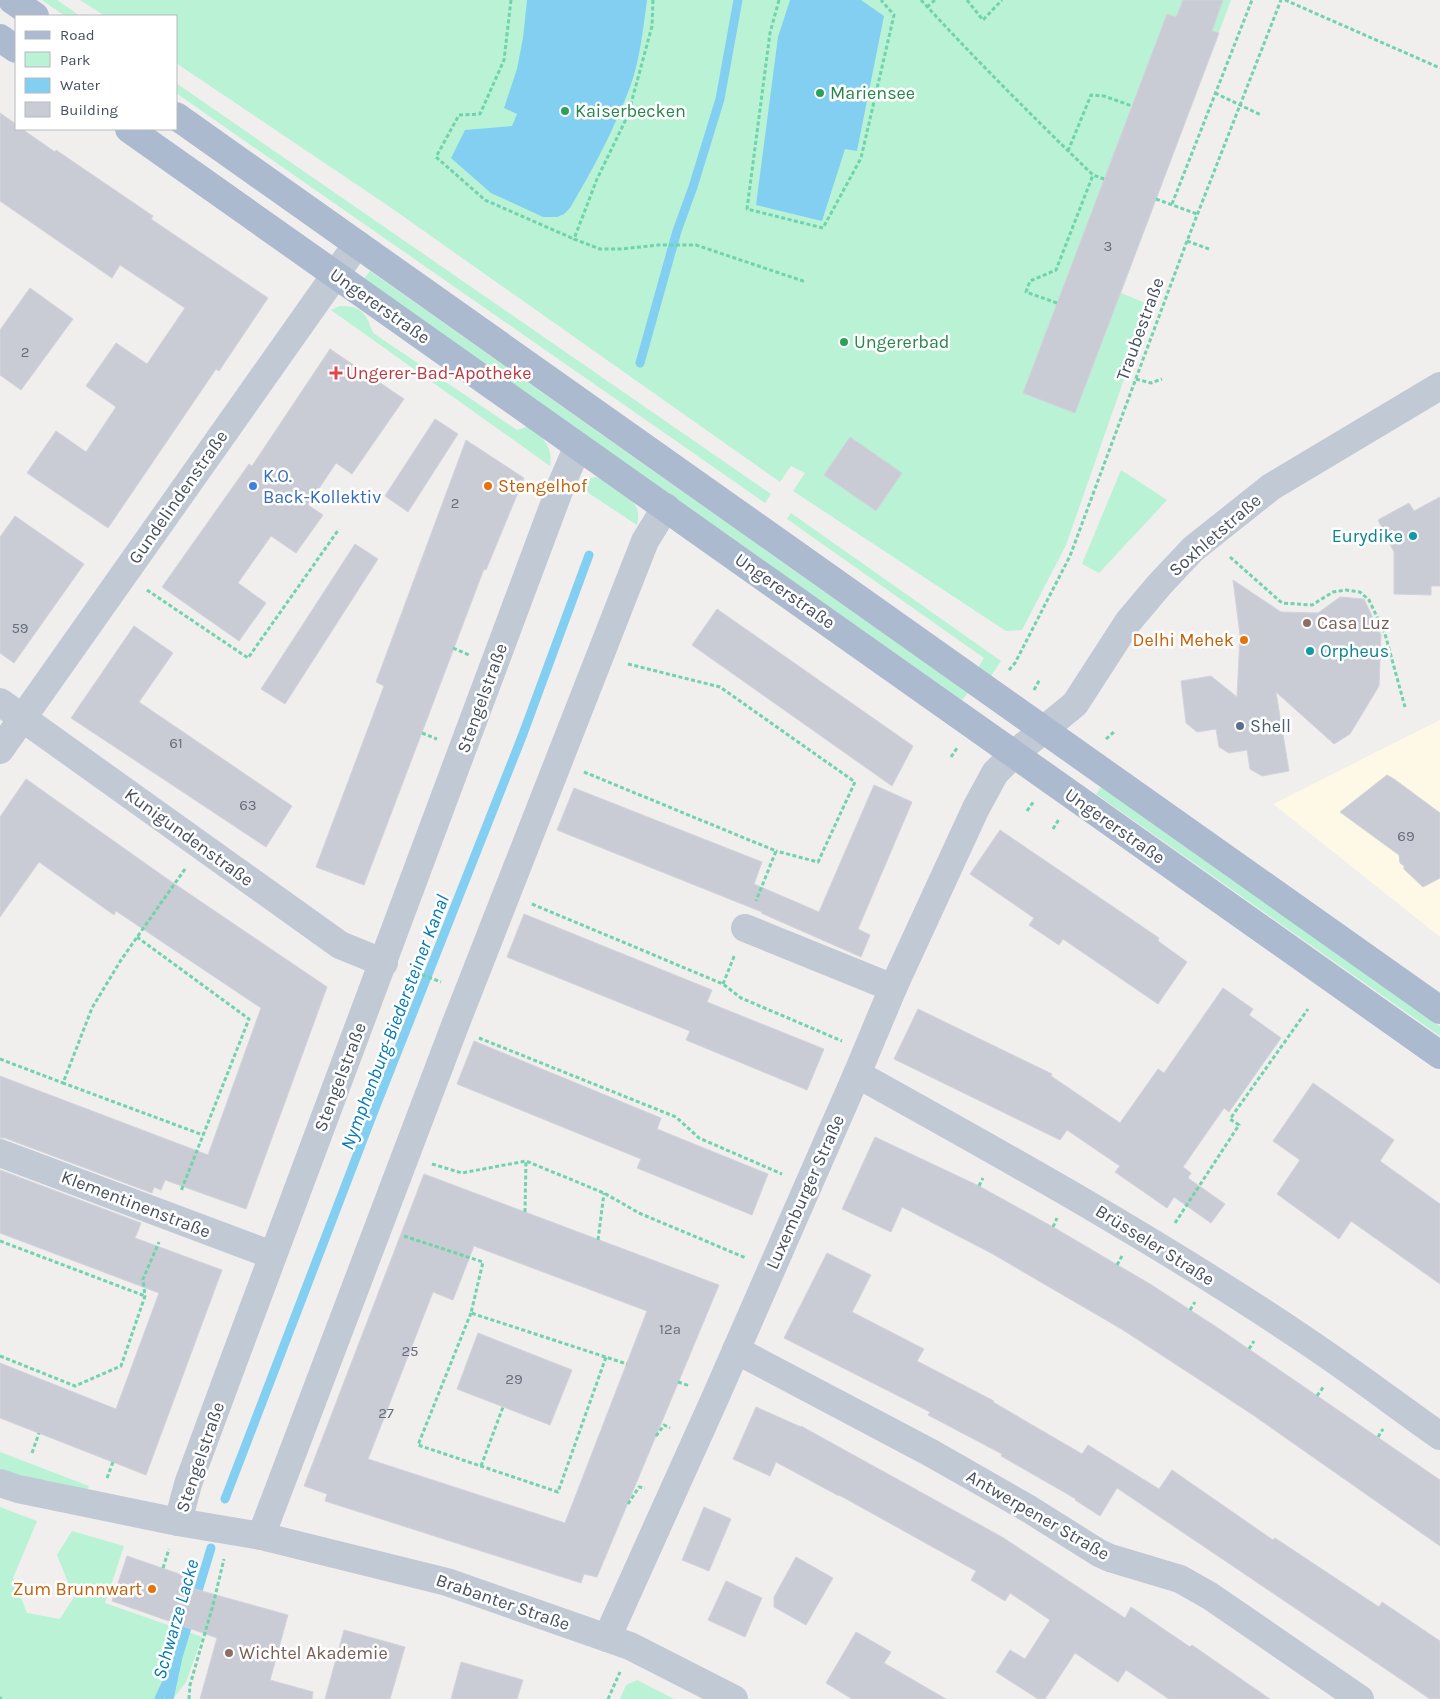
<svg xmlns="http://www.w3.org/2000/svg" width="1440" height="1699" viewBox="0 0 1440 1699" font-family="Karla,sans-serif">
<rect width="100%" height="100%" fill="#f1eeee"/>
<!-- commercial -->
<polygon fill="#fdf9e6" points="1440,720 1440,937 1273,804"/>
<!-- green -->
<g fill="#b9f2d5">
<polygon points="42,0 57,0 80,16 65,16"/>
<polygon points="80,0 1231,0 1121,293 1150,305 1066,545 1022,630 1006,631 793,491 805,473 791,466 780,482 387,205 176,63 176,16 105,16"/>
<polygon points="176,83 771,494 765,503 176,93"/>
<polygon points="370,271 968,693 962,700 364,279"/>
<path d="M340,306c23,0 26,8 33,27l144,97 14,-4c13,13 22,21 19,40l-219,-156z"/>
<polygon points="1121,470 1167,500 1099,573 1082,564"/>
<path d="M596,477c10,3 38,21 41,32 2,5 1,11 0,16l-62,-41 10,-5z"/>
<polygon points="791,513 1001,661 991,676 978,668 984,658 787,519"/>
<polygon points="1101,787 1440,1026 1440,1036 1096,794"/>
<polygon points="0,1452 89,1486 86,1493 0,1472"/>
<polygon points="0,1507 37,1521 13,1578 27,1613 60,1619 74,1597 57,1555 72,1531 124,1546 105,1603 202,1637 186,1682 173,1699 0,1699"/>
<polygon points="637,1680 674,1699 620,1699 626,1685"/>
</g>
<!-- water -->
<g fill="#83cff2">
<path d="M527,0h120c-4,29 -7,60 -17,87 -16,43 -37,82 -60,121l-6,6 -7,3h-14l-52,-24 -40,-35 14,-28 47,-4 5,-12 -13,-6 13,-39 6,-31z"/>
<polygon points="790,0 861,0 884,16 857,151 845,149 822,221 756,205 778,37"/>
</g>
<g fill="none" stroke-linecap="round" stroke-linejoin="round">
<!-- stream -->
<g stroke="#83cff2" stroke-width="9">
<polyline points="640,363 677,231 693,187 720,99 738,0"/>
<polyline points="225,1499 374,1111 523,734 589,555"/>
<polyline points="195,1601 211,1548"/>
<polyline points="159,1699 171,1673"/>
<polyline points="169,1699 178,1657 190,1618"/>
</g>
</g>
<!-- building -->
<g fill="#caccd5" stroke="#d2d3db" fill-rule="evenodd">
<polygon points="1183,0 1223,0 1212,31 1219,33 1075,413 1023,393 1167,14 1176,17"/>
<polygon points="0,113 16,124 16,129 22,129 55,152 56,150 153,216 151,219 268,298 219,371 216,369 108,528 27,473 56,431 86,452 116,407 86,386 116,343 147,364 185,308 120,265 112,278 0,201"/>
<polygon points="30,288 73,319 21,390 0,375 0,330"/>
<polygon points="330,349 404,399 352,474 336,463 308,505 323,515 296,553 271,536 238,583 266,603 239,641 162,587 249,464 252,466"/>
<polygon points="435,419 458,434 408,512 385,496"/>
<polygon points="850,437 902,473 876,511 824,475"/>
<polygon points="466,440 524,478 486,570 484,569 364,885 316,867 384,686 376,682"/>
<polygon points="1440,497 1440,586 1431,586 1431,595 1394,594 1394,552 1378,520 1409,503 1414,511"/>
<polygon points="15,516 84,564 14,663 0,653 0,537"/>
<polygon points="355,544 378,559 285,704 261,689"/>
<polygon points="1233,580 1281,612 1318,613 1340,597 1364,599 1381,635 1379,686 1350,734 1334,744 1276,692 1289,771 1262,776 1250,769 1247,750 1229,753 1219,747 1216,729 1197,732 1186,723 1181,681 1211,676 1237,697 1240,635"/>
<polygon points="717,609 913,746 892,786 692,645"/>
<polygon points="134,626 173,653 139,702 292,806 266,847 71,718"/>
<polygon points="1387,775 1394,779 1440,813 1440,878 1423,887 1404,869 1404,866 1400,863 1399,855 1340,812"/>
<polygon points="26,779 166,878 327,987 246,1209 165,1180 161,1190 154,1187 152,1193 5,1138 0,1138 0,1076 208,1155 261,1008 116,911 114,915 39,862 0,917 0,817"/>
<polygon points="874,785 912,802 858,929 870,935 861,957 761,913 762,912 557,830 574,788 762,862 754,884 819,912"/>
<polygon points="1000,830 1159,938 1158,941 1187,962 1158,1004 1063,939 1059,945 1029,925 1034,918 970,874"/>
<polygon points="524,914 712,990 707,1002 824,1049 807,1090 686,1040 690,1031 507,957"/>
<polygon points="1223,988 1253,1009 1249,1015 1281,1038 1229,1112 1224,1108 1183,1167 1191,1173 1188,1178 1225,1204 1211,1223 1174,1197 1167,1208 1115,1172 1120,1166 1067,1130 1060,1140 894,1059 918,1009 1052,1074 1051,1076 1120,1123 1158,1069 1164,1073"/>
<polygon points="474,1041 661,1118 657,1129 768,1174 752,1215 637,1168 641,1159 457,1084"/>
<polygon points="1313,1083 1394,1140 1380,1161 1440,1204 1440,1284 1351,1221 1339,1239 1277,1194 1300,1160 1273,1141"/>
<polygon points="875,1137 979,1186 1053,1227 1150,1284 1218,1328 1440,1480 1440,1546 1253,1415 1189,1373 1123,1330 991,1253 902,1207 891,1232 842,1209"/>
<polygon points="0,1170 141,1223 135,1238 222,1270 146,1475 0,1418 0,1363 116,1409 159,1293 0,1233"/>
<path d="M424,1174l295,111 -122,292 -13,-3 -3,9 -256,-82 2,-7 -23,-8zM474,1246l173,65 -82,212 -197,-64 65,-167 20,8z"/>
<polygon points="827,1253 871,1275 852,1312 924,1349 917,1361 994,1401 993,1402 1082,1454 1088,1445 1159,1489 1172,1470 1273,1540 1275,1538 1379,1607 1382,1602 1440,1641 1440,1699 1430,1699 1117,1488 1100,1516 1075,1500 1076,1499 1001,1456 1002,1454 928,1415 930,1412 784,1338"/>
<polygon points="478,1333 572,1370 550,1425 457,1389"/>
<polygon points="756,1407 801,1427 801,1426 1002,1537 1125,1618 1131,1607 1190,1647 1192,1645 1270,1699 1169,1699 1126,1670 1118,1682 1075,1653 1045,1699 1038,1699 996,1672 1010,1650 1025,1659 1050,1620 1010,1593 1005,1601 971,1580 976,1571 839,1495 839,1496 776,1462 770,1476 733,1459"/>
<polygon points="704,1507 731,1519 709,1571 682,1560"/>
<polygon points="127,1556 194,1579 191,1588 288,1615 270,1680 313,1692 312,1699 200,1699 217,1638 112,1601"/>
<polygon points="796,1557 833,1578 806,1625 774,1607 774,1597"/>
<polygon points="726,1581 762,1598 745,1637 708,1620"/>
<polygon points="344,1630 405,1647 390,1699 325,1699"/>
<polygon points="856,1632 891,1652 884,1663 946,1699 852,1699 826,1683"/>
<polygon points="461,1662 523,1680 517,1699 451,1699"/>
</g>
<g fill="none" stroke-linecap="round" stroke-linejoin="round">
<!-- path -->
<g stroke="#6fd3ac" stroke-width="3" stroke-dasharray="4 2.5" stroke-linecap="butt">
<polyline points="511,0 504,60 480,114 459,115 436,157 485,200 574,239"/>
<polyline points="653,0 652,26 628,115 597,179 574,239 600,249 622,249 658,245 696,245 806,282"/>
<polyline points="779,0 770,33 747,209 823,228 861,158 894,15 881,0"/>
<path d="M921,0c55,60 113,118 172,175l11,4"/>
<polyline points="967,0 983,20 1002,0"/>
<polyline points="1285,0 1440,68"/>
<polyline points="927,7 935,0"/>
<polyline points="1215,93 1261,115"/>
<polyline points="1068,151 1091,95 1104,96 1132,106"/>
<polyline points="1156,199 1197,214"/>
<polyline points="1172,204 1252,0"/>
<polyline points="1187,241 1209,249"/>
<polyline points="1057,303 1026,292 1030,281 1056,270 1093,175"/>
<polyline points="1136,379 1151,383 1162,379"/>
<polyline points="1230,557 1282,603 1312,605 1333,592 1346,590 1360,592 1369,600 1385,634 1405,707"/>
<polyline points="147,590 248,658 339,529"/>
<polyline points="453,648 469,655"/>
<polyline points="628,664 720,687 855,782 818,862 776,851"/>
<polyline points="1009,670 1015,663 1070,556 1187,241 1281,0"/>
<polyline points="1034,690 1040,679"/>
<polyline points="422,733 437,739"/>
<polyline points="1106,739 1115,731"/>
<polyline points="951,757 957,748"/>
<polyline points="584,772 776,851 756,901"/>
<polyline points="1027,811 1034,801"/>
<polyline points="1053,829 1059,819"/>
<polyline points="185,869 121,960 92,1008 63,1083 203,1135"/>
<polyline points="532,904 723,984 741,998 842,1041"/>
<polyline points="137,937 249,1019 181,1191"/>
<polyline points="410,970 441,982"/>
<polyline points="723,984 735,954"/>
<polyline points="479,1038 676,1117 699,1138 782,1174"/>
<polyline points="0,1059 63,1083"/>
<polyline points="432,1164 462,1173 526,1161 604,1193 639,1213 746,1258"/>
<polyline points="979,1186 983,1178"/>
<polyline points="525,1212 526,1161"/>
<polyline points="1175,1223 1239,1125 1230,1119 1308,1009"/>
<polyline points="1053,1227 1057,1218"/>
<polyline points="404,1236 483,1262 471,1313 627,1364"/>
<polyline points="598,1240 604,1193"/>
<polyline points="0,1241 145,1296"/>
<polyline points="1117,1265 1122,1256"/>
<polyline points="1190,1310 1195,1302"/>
<polyline points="471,1313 418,1445 558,1492 606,1357"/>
<polyline points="1249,1349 1254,1341"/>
<polyline points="0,1356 75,1386 121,1366 145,1296 143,1279 159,1242"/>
<polyline points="678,1382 690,1386"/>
<polyline points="1317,1396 1324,1386"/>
<polyline points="656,1436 664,1425 670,1428"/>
<polyline points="1378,1437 1383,1429"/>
<polyline points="32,1453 39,1433"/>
<polyline points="481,1466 503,1407"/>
<polyline points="107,1478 113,1462"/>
<polyline points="628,1504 639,1487 645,1488"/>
<polyline points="163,1568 169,1549"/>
<polyline points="0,1697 1,1699"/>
<polyline points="189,1699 190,1685 213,1605 224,1559"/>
<polyline points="608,1699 620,1672"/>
</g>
<!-- minor -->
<g stroke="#c1c9d5" stroke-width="28">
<path d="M578,446l-16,37c-123,335 -251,667 -374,1001l-10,38 83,14 186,46 183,64 104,53"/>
<polyline points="0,702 340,945 384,963"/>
<polyline points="0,750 357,244"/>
<polyline points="745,928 893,988"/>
<path d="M857,1074c153,85 306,170 451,268 45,30 88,63 132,94"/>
<polyline points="0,1153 272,1255"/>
<polyline points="736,1350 931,1453 1029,1509 1099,1553 1110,1558 1180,1579 1210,1596 1360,1699"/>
<polyline points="0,1483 18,1489 178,1522"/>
<polyline points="261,1536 454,1028 645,541 666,507"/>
<polyline points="607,1638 716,1396 857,1074 893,988 976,808 995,773 1014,754 1075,704 1128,622 1160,584 1193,549 1271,487 1440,386"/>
</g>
<!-- major -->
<g stroke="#acbad0" stroke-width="28">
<polyline points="12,0 35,16"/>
<polyline points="0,38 16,49"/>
<polyline points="176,116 1440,1010"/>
<polyline points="129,129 1440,1055"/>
</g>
</g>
<!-- markers -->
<g fill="#2e9e5b" stroke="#fff" stroke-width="2">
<circle cx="820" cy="93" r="5"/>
<circle cx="565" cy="111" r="5"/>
<circle cx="844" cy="342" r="5"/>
</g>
<path fill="#e0444e" stroke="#fff" stroke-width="2" d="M333.5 365.5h5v5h5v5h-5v5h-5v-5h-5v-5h5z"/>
<circle fill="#3f7fe0" stroke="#fff" stroke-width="2" cx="253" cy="486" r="5"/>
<g fill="#e8710a" stroke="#fff" stroke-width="2">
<circle cx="488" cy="486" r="5"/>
<circle cx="1244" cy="640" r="5"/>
<circle cx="152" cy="1589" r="5"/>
</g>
<g fill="#0f9aa8" stroke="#fff" stroke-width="2">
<circle cx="1413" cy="536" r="5"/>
<circle cx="1310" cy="651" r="5"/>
</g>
<g fill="#8d6e63" stroke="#fff" stroke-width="2">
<circle cx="1307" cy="623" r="5"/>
<circle cx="229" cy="1653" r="5"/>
</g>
<circle fill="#5c6f8a" stroke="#fff" stroke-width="2" cx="1240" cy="726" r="5"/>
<g text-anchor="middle" stroke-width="5" stroke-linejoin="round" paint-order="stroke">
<!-- number labels -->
<g font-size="15" fill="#666e7b">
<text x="1108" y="251">3</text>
<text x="25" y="357">2</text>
<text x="455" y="508">2</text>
<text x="20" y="633">59</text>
<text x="176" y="748">61</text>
<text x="248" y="810">63</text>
<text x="1406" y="841">69</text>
<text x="670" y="1334">12a</text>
<text x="410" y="1356">25</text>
<text x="514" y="1384">29</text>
<text x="386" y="1418">27</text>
</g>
<!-- leisure labels -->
<g font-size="18" fill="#27864d" stroke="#fff" text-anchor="start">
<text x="830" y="99">Mariensee</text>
<text x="575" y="117">Kaiserbecken</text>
<text x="854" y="348">Ungererbad</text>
</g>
<!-- street labels -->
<g font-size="18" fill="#454f5d" stroke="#fff">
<text transform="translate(380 306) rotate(35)" y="6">Ungererstraße</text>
<text transform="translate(1140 329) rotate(-70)" y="6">Traubestraße</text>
<text transform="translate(178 497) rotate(-55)" y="6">Gundelindenstraße</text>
<text transform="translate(1215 535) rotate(-41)" y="6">Soxhletstraße</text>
<text transform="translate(785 591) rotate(35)" y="6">Ungererstraße</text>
<text transform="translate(482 698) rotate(-70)" y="6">Stengelstraße</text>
<text transform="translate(1115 826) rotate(35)" y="6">Ungererstraße</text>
<text transform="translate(189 837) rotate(36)" y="6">Kunigundenstraße</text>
<text transform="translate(340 1077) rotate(-69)" y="6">Stengelstraße</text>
<text transform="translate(805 1192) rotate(-66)" y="6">Luxemburger Straße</text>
<text transform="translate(136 1204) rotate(21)" y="6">Klementinenstraße</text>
<text transform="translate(1155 1245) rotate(32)" y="6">Brüsseler Straße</text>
<text transform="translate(200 1457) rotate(-71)" y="6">Stengelstraße</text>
<text transform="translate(1038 1515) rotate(30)" y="6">Antwerpener Straße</text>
<text transform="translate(503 1602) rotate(19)" y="6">Brabanter Straße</text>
</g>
<!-- health labels -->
<g font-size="18" fill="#be3a42" stroke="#fff" text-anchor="start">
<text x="346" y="379">Ungerer-Bad-Apotheke</text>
</g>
<!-- shop labels -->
<g font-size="18" fill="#366cbe" stroke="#fff" text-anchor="start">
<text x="263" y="482">K.O.<tspan x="263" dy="21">Back-Kollektiv</tspan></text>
</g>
<!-- food labels -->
<g font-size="18" fill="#c56008" stroke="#fff" text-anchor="end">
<text x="498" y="492" text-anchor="start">Stengelhof</text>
<text x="1234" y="646">Delhi Mehek</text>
<text x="142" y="1595">Zum Brunnwart</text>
</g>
<!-- culture labels -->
<g font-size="18" fill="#0d838f" stroke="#fff" text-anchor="end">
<text x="1403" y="542">Eurydike</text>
<text x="1320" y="657" text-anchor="start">Orpheus</text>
</g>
<!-- education labels -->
<g font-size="18" fill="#785e54" stroke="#fff" text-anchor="start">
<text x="1317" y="629">Casa Luz</text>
<text x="239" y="1659">Wichtel Akademie</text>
</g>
<!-- service labels -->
<g font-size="18" fill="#4e5e75" stroke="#fff" text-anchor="start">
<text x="1250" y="732">Shell</text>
</g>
<!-- water labels -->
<g font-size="19" font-style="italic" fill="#027bb4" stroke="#fff">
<text transform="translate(394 1022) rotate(-69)" y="7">Nymphenburg-Biedersteiner Kanal</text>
<text transform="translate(175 1619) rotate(-74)" y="7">Schwarze Lacke</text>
</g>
</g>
<!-- legend -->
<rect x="15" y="15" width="162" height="115" fill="#ffffff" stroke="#b5b9be"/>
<rect x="25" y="31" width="25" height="8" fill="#acbad0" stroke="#b5b9be"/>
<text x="60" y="40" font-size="15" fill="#454f5d">Road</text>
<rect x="25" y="52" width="25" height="15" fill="#b9f2d5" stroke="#b5b9be"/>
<text x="60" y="65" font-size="15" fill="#454f5d">Park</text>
<rect x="25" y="78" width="25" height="15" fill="#83cff2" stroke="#b5b9be"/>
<text x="60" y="90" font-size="15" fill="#454f5d">Water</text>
<rect x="25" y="102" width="25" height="15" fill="#caccd5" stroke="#b5b9be"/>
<text x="60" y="115" font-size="15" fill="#454f5d">Building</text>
</svg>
